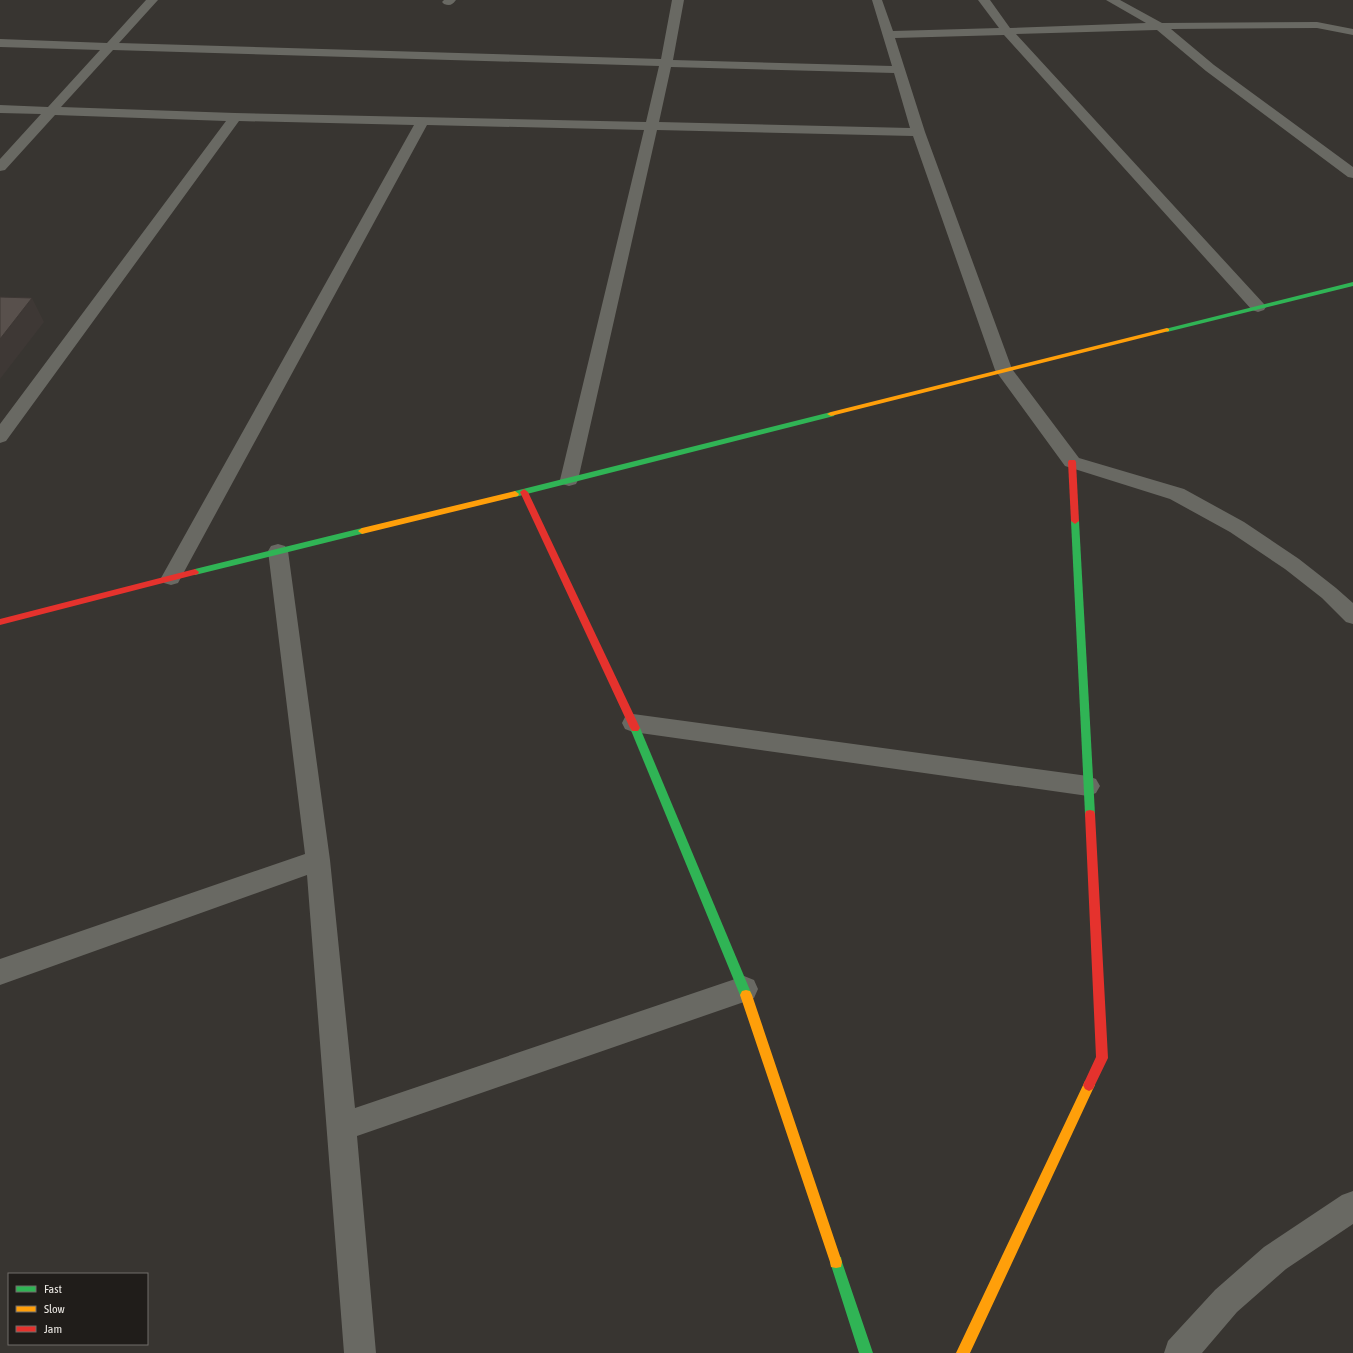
<svg xmlns="http://www.w3.org/2000/svg" width="1353" height="1353" viewBox="0 0 1353 1353" font-family="'Asap Condensed',sans-serif">
<rect width="100%" height="100%" fill="#383531"/>
<g fill="none" stroke-linecap="round" stroke-linejoin="round">
<!-- street -->
<g fill="#696963" fill-rule="evenodd">
<path d="M146,0h12l-39,43 542,16 11,-59h12l-11,60 219,6 -20,-66h10l11,31 106,-3 -21,-28h12l20,28 136,-5 -40,-23h14l42,23 155,-1 36,7v6l-36,-7 -146,1 43,36 139,102v11l-5,-1 -142,-106 -49,-41 -141,4 248,270 2,3 -2,3 -6,2 -6,-2 -248,-275 -109,3 30,94 87,237 67,89 105,31 60,33 55,37 37,29 17,15v21l-7,-2 -24,-24 -37,-29 -55,-37 -60,-33 -105,-33 -70,-96 -82,-234 -256,-6 -79,350 -2,4 -7,2 -7,-2 -2,-4 84,-350 -217,-5 -249,458 -7,2 -7,-2 -3,-5 253,-453 -175,-4 -233,320 -6,2v-19l226,-303 -171,-6 -50,55 -5,1v-12l41,-45 -41,-1v-8l48,2 52,-57 -100,-3v-8l107,4zM113,50l546,16 -13,56 -411,-9 -174,-6zM671,67l223,6 16,55 -251,-6z"/>
<path d="M444,0h12c-4,5 -6,6 -12,4l-2,-2z"/>
<polygon points="278,544 285,546 288,551 330,860 355,1108 744,976 754,980 758,989 754,998 744,1002 357,1136 376,1353 344,1353 307,875 0,985 0,959 305,854 268,551 271,546"/>
<polygon points="633,714 1088,776 1096,779 1100,786 1096,793 1088,796 633,732 625,729 622,723 625,717"/>
<polygon points="1353,1191 1353,1224 1286,1269 1237,1312 1202,1353 1164,1353 1168,1341 1215,1290 1264,1247 1342,1195"/>
</g>
<!-- fast -->
<g fill="#30b455" fill-rule="evenodd">
<polygon points="1353,282 1353,286 1167,332 1164,330 1165,329"/>
<polygon points="831,412 835,414 834,416 515,497 511,494 515,491"/>
<polygon points="1075,518 1079,521 1095,814 1094,817 1090,818 1086,817 1085,814 1071,521"/>
<polygon points="362,528 365,529 366,531 365,533 195,575 191,572 195,569"/>
<polygon points="635,724 638,725 640,728 752,995 750,999 746,1000 742,999 740,995 630,728 632,725"/>
<polygon points="836,1256 841,1257 842,1262 873,1353 859,1353 830,1262 831,1257"/>
</g>
<!-- slow -->
<g fill="#ff9f0a" fill-rule="evenodd">
<polygon points="1167,328 1169,329 1169,331 831,416 827,414 831,412"/>
<polygon points="515,491 519,494 518,496 362,534 358,531 362,528"/>
<polygon points="746,990 750,991 752,995 842,1262 841,1267 836,1268 831,1267 830,1262 740,995 742,991"/>
<polygon points="1089,1079 1093,1081 1095,1085 1093,1089 970,1353 956,1353 1085,1081"/>
</g>
<!-- jam -->
<g fill="#e5322d" fill-rule="evenodd">
<polygon points="1069,460 1075,460 1076,462 1079,521 1075,524 1071,521 1068,462"/>
<polygon points="524,489 528,492 640,728 638,731 632,731 630,728 520,492"/>
<polygon points="195,569 199,572 198,574 0,625 0,619"/>
<polygon points="1090,810 1094,811 1095,814 1108,1058 1093,1089 1089,1091 1085,1089 1083,1085 1096,1057 1085,814 1086,811"/>
</g>
</g>
<!-- shaded-wall -->
<polygon fill="#3e3835" points="32,298 44,322 0,379 0,339"/>
<!-- building -->
<polygon fill="#58504c" stroke="#3e3835" points="0,297 32,298 0,339"/>
<!-- legend -->
<rect x="8" y="1273" width="140" height="72" fill="#201d1a" stroke="#716e6a"/>
<rect x="16" y="1286" width="20" height="6" fill="#30b455" stroke="#716e6a"/>
<text x="44" y="1293" font-size="12" fill="#eae7e2">Fast</text>
<rect x="16" y="1306" width="20" height="6" fill="#ff9f0a" stroke="#716e6a"/>
<text x="44" y="1313" font-size="12" fill="#eae7e2">Slow</text>
<rect x="16" y="1326" width="20" height="6" fill="#e5322d" stroke="#716e6a"/>
<text x="44" y="1333" font-size="12" fill="#eae7e2">Jam</text>
</svg>
